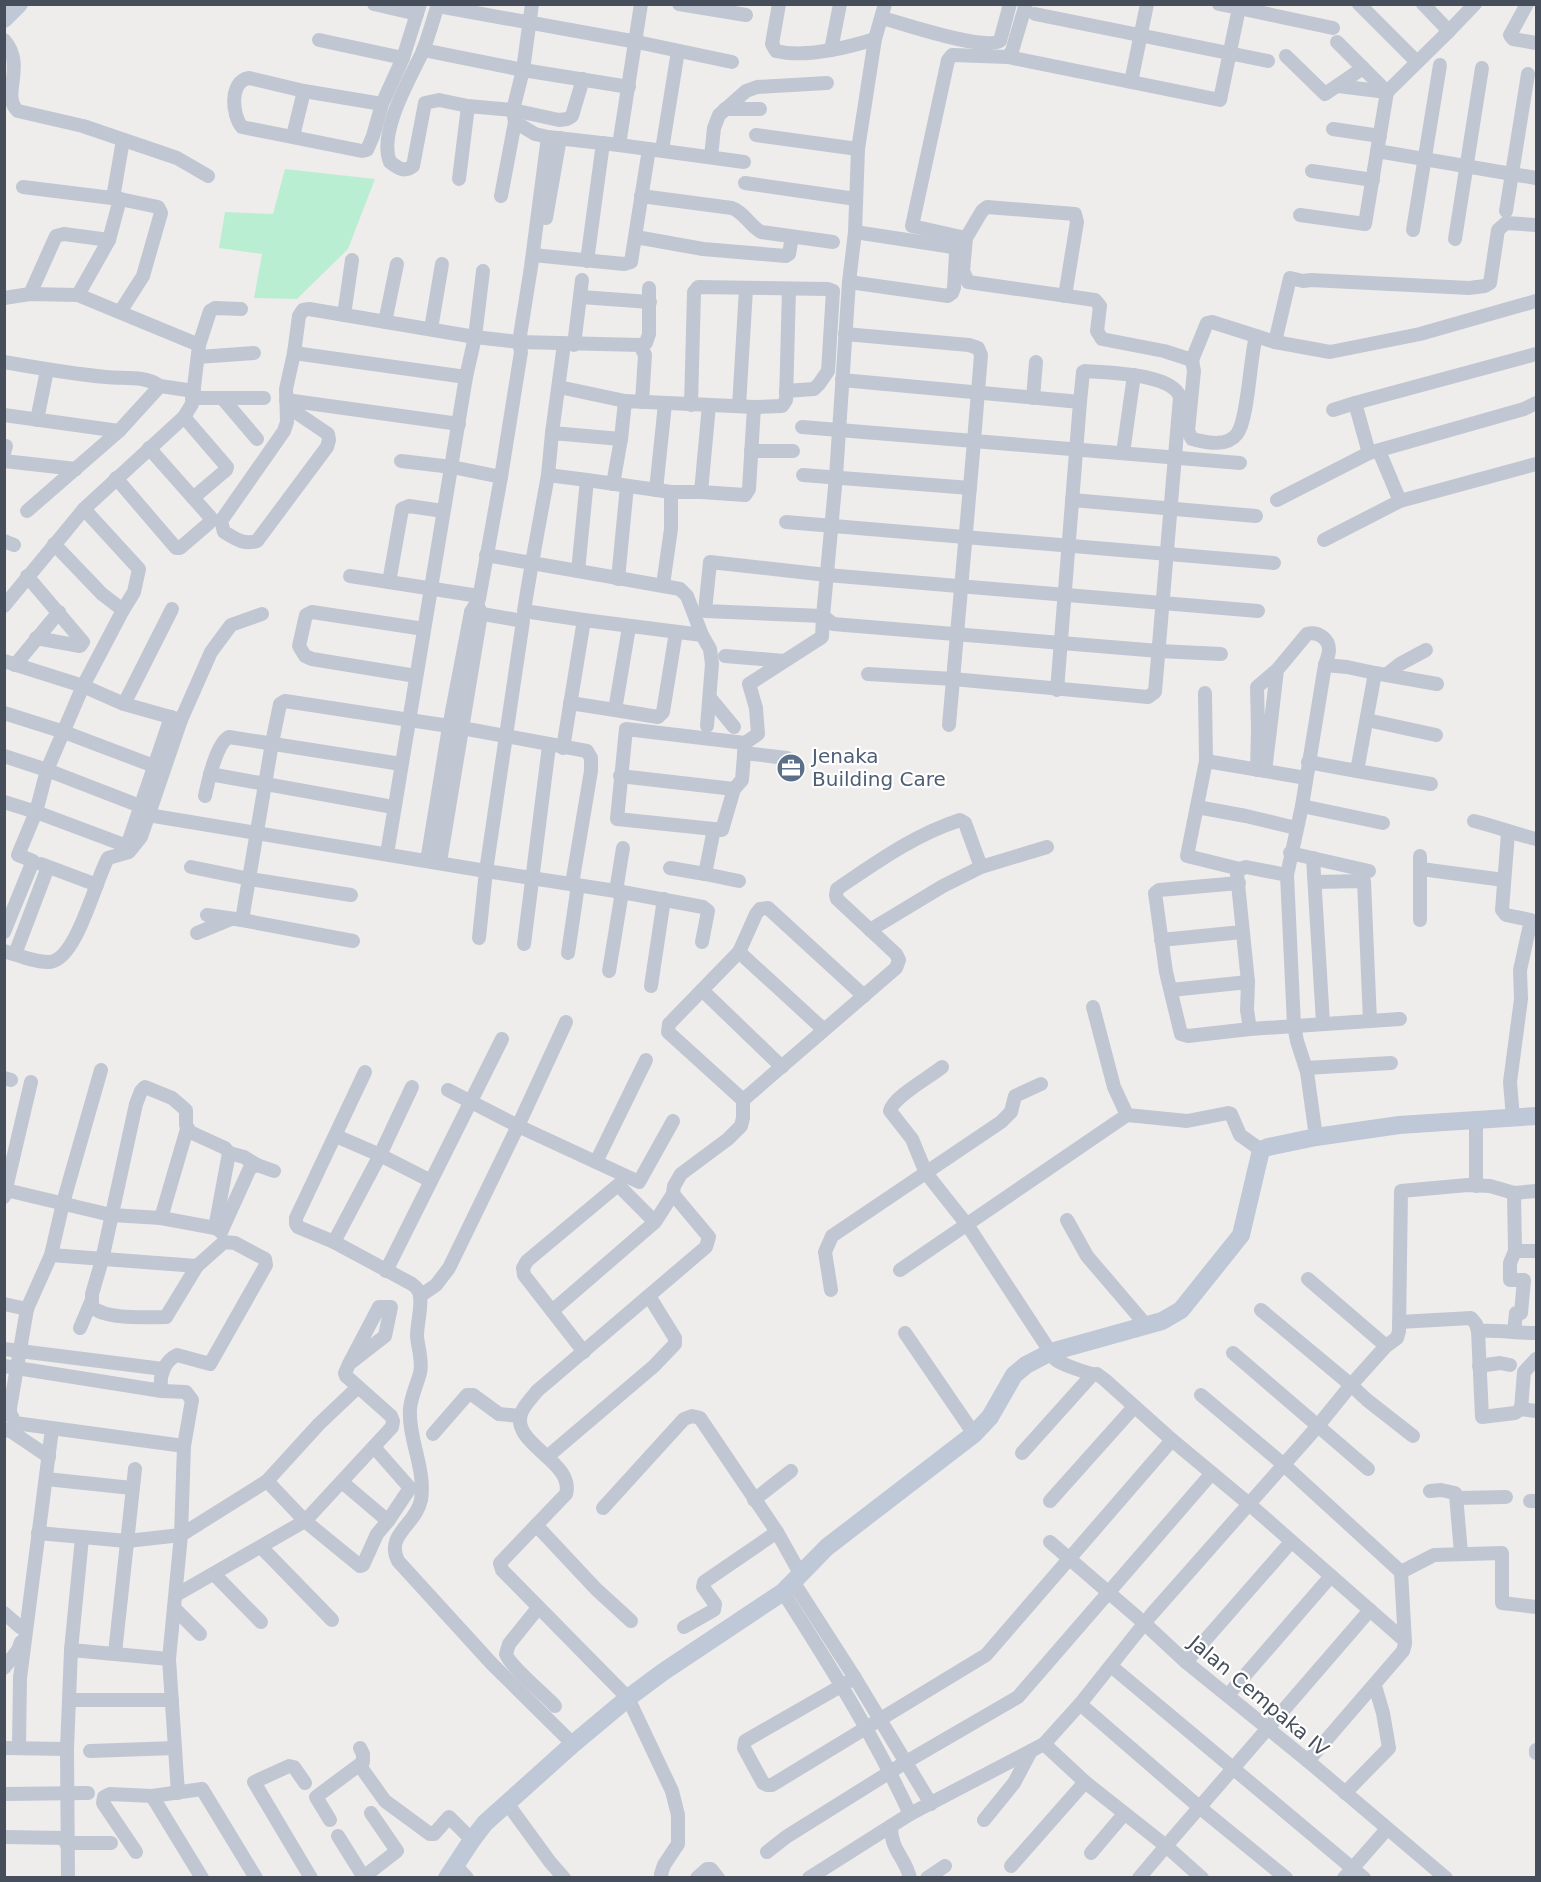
<svg xmlns="http://www.w3.org/2000/svg" width="1541" height="1882" viewBox="0 0 1541 1882" font-family="'DejaVu Sans',sans-serif">
<rect width="100%" height="100%" fill="#efedec"/>
<!-- green -->
<polygon fill="#baeed2" points="285,169 375,179 348,249 297,299 254,298 262,254 219,248 225,212 273,214"/>
<g fill="none" stroke-linecap="round" stroke-linejoin="round">
<!-- street -->
<g stroke="#c0c7d2" stroke-width="14">
<polyline points="374,4 417,14"/>
<path d="M438,4c-5,17 -10,34 -16,49 -13,27 -44,80 -32,109 8,6 14,11 23,4l12,-63 14,-3 29,6"/>
<polyline points="679,4 746,15"/>
<path d="M779,4l-7,40 4,7c29,7 70,-3 99,-12"/>
<polyline points="885,4 875,39 858,149 855,232 849,282 836,476 823,616 833,624 1159,651 1221,654"/>
<path d="M1026,4l-14,47 -4,6 -56,-2 -4,5 -36,166 54,12 -3,33 5,11 127,18 5,6 -3,25 5,8 62,12 28,9 2,11 -6,60 4,8c14,3 34,9 45,-5 11,-14 13,-76 19,-98l19,6 55,10 90,-18 116,-33"/>
<polyline points="1239,4 1239,8 1333,28"/>
<polyline points="1359,4 1417,62"/>
<polyline points="1423,4 1449,31 1475,4"/>
<polyline points="1527,4 1510,35 1513,39 1536,43"/>
<polyline points="438,6 637,42 732,62"/>
<polyline points="1035,14 1268,61"/>
<path d="M882,18c23,6 100,33 118,23l10,-37"/>
<path d="M4,40c23,26 -4,56 14,71l65,15 94,32 31,18"/>
<polyline points="319,40 403,58"/>
<polyline points="1337,42 1387,92 1449,31"/>
<polyline points="423,50 523,70 629,87"/>
<polyline points="831,50 840,4"/>
<polyline points="1286,56 1325,94 1363,68"/>
<polyline points="1008,57 1220,100 1239,8 1219,4"/>
<polyline points="1131,82 1147,4"/>
<path d="M382,104l-78,-13 -55,-13c-20,3 -17,38 -7,49l120,24 5,-1 6,-14 9,-32 21,-46 17,-54"/>
<polyline points="725,109 760,109"/>
<polyline points="515,122 535,134 548,137 619,145 641,4"/>
<polyline points="1333,129 1380,136"/>
<polyline points="756,135 858,149"/>
<polyline points="293,136 304,91"/>
<polyline points="619,145 744,162"/>
<polyline points="662,150 678,51"/>
<polyline points="1377,151 1536,178"/>
<polyline points="711,157 714,128 719,115 746,91 757,87 827,83"/>
<polyline points="1312,171 1373,180"/>
<polyline points="459,179 468,106 513,110 559,120 567,119 572,116 583,79"/>
<polyline points="745,183 856,199"/>
<polyline points="23,187 120,199 109,240 78,295"/>
<polyline points="501,196 515,122 513,110 523,70 532,4"/>
<path d="M641,196l91,12c13,5 17,17 29,24l72,10"/>
<polyline points="113,198 123,140"/>
<polyline points="1506,211 1528,74"/>
<polyline points="1300,215 1365,224 1387,92 1338,86"/>
<polyline points="546,218 560,138"/>
<polyline points="1413,230 1440,65"/>
<polyline points="636,237 703,249 786,256 789,254 792,237"/>
<polyline points="966,238 982,211 987,207 1075,214 1077,222 1065,296"/>
<polyline points="1455,239 1482,68"/>
<polyline points="533,255 624,264 631,262 649,149"/>
<polyline points="587,261 603,143"/>
<polyline points="849,282 948,296 952,293 954,288 956,253 953,247 855,232"/>
<polyline points="30,294 56,236 64,234 109,240"/>
<polyline points="581,297 650,302"/>
<polyline points="4,298 30,294 78,295 199,345 192,404 184,417 84,509 4,606"/>
<polyline points="120,312 143,276 161,213 158,207 120,199"/>
<polyline points="344,315 352,260"/>
<polyline points="385,322 397,264"/>
<polyline points="431,329 442,264"/>
<polyline points="845,334 969,345 978,348 981,355 974,441 1240,463"/>
<polyline points="1275,342 1290,278 1303,281 1311,280 1469,288 1485,286 1490,283 1498,230 1506,223 1536,225"/>
<polyline points="199,345 210,311 215,308 241,309"/>
<polyline points="574,345 582,280"/>
<polyline points="640,345 645,355 642,402"/>
<polyline points="294,353 466,377"/>
<polyline points="198,357 254,353"/>
<polyline points="1192,360 1207,323 1212,322 1256,336"/>
<path d="M4,362c34,6 68,12 102,15 18,2 38,-2 54,9l-41,45 -92,80"/>
<polyline points="842,380 1080,402 1057,690"/>
<polyline points="160,386 194,391"/>
<polyline points="559,387 625,401"/>
<polyline points="192,398 264,398"/>
<polyline points="1033,398 1036,362"/>
<polyline points="223,399 257,439"/>
<polyline points="286,400 459,424"/>
<polyline points="691,405 694,292 698,287 828,289 833,291 828,371 819,384 814,389 786,391"/>
<polyline points="739,406 746,289"/>
<path d="M288,407l40,27 1,6 -2,7 -70,94c-14,4 -21,-2 -33,-9l-3,-11 63,-90 3,-9 -1,-33 8,-36 5,-37 4,-6 6,-1 166,28 44,5 121,3 6,-2 3,-9v-46"/>
<polyline points="1333,410 1355,403"/>
<polyline points="4,415 119,431"/>
<polyline points="184,417 227,467 226,470 193,498"/>
<polyline points="37,420 47,370"/>
<polyline points="802,427 974,441 949,725"/>
<polyline points="552,433 564,344"/>
<polyline points="4,446 6,446 4,453"/>
<polyline points="751,451 793,451"/>
<polyline points="1379,451 1400,501"/>
<polyline points="1123,453 1134,375"/>
<polyline points="1369,453 1355,403 1536,354"/>
<polyline points="4,461 76,469"/>
<polyline points="401,461 452,467 501,477"/>
<polyline points="548,475 552,433 621,439 625,401 754,407 782,406 786,400 789,289"/>
<polyline points="803,475 970,488"/>
<polyline points="116,478 176,548 180,548 208,524 211,518 149,448"/>
<polyline points="587,480 671,492 701,492 745,495 749,489 754,407"/>
<polyline points="613,484 621,439"/>
<polyline points="656,490 665,404"/>
<polyline points="701,492 709,405"/>
<polyline points="1072,500 1256,516"/>
<polyline points="1277,500 1369,453 1524,409 1536,403"/>
<polyline points="786,522 1274,563"/>
<polyline points="1324,540 1400,501 1536,464"/>
<polyline points="4,541 14,545"/>
<polyline points="54,544 102,594 123,610 134,592 139,569 84,509"/>
<path d="M486,555l92,16 9,-91 -39,-5c-8,45 -17,90 -24,136l60,9"/>
<polyline points="578,571 680,589 687,596 702,635"/>
<polyline points="27,576 83,642 80,646 36,638"/>
<polyline points="350,576 479,596"/>
<polyline points="618,579 627,486"/>
<polyline points="389,582 402,509 409,506 443,511"/>
<polyline points="663,585 671,529 671,492"/>
<polyline points="471,612 523,621 486,871 622,892 703,907 708,911 702,942"/>
<polyline points="629,627 615,710 658,717 663,712 676,632"/>
<polyline points="725,656 784,661"/>
<polyline points="4,661 83,686 124,704 181,720"/>
<polyline points="15,665 59,612"/>
<polyline points="1325,665 1347,667 1375,673"/>
<path d="M1277,670l-7,60 -12,-1 -1,-42 20,-17 30,-36c10,-3 22,4 22,16 0,5 -3,11 -4,15l-23,141 -15,69 -41,-8 -6,2 -3,5 11,108 -1,28 3,19 150,-10"/>
<path d="M868,674l85,5 195,18 7,-5 25,-295c-8,-24 -73,-24 -95,-26l-2,1 -3,30"/>
<polyline points="1386,675 1400,664 1426,650"/>
<polyline points="416,676 312,659 305,656 299,646 306,615 312,612 424,629"/>
<polyline points="1205,693 1206,761 1187,856 1240,869"/>
<polyline points="710,698 734,727"/>
<polyline points="570,703 615,710"/>
<polyline points="124,704 172,609"/>
<polyline points="4,713 64,732 154,766"/>
<polyline points="1367,720 1436,735"/>
<polyline points="563,748 584,620 702,635 710,649 712,664 707,726"/>
<polyline points="744,753 787,758"/>
<polyline points="4,756 47,770 140,806"/>
<polyline points="1206,761 1306,778"/>
<polyline points="1308,762 1357,771 1375,673 1437,684"/>
<polyline points="1257,770 1258,729"/>
<polyline points="1265,771 1270,730"/>
<polyline points="1357,771 1431,784"/>
<polyline points="210,774 393,807"/>
<polyline points="620,776 734,789"/>
<path d="M205,796c3,-14 11,-52 24,-59l172,27"/>
<polyline points="4,802 36,812 127,846"/>
<polyline points="1302,806 1383,823"/>
<polyline points="1197,807 1246,816 1296,828"/>
<polyline points="148,815 486,871 479,938"/>
<path d="M1474,821c21,5 41,13 62,18"/>
<polyline points="714,829 617,819 626,729 745,743"/>
<polyline points="1508,833 1502,910 1506,915 1531,920 1520,970 1521,999 1510,1082 1513,1118"/>
<polyline points="125,852 171,717"/>
<polyline points="1290,853 1369,871"/>
<polyline points="387,854 466,377 475,337 483,271"/>
<polyline points="1420,856 1420,920"/>
<polyline points="1313,858 1323,1023"/>
<polyline points="427,861 449,727 471,612 479,599 501,477 521,352 519,342 531,267 548,137"/>
<polyline points="440,862 481,614 478,606"/>
<polyline points="41,864 97,885"/>
<polyline points="191,867 250,879 351,895"/>
<polyline points="670,868 705,874 714,829 722,830 734,789 742,780 745,743 758,734 756,708 749,684 822,637 823,616 705,611 710,562 827,575 1258,611"/>
<polyline points="1421,869 1504,880"/>
<polyline points="705,874 739,881"/>
<polyline points="1287,875 1294,1025 1297,1041 1307,1072 1316,1137"/>
<polyline points="1315,882 1364,881 1370,1021"/>
<polyline points="1239,883 1159,890 1155,893 1166,972 1181,1034 1188,1036 1250,1029"/>
<polyline points="616,891 623,848"/>
<polyline points="207,915 242,920 353,941"/>
<polyline points="242,920 272,743 280,704 285,701 462,728 587,751 591,758 591,771 572,884"/>
<polyline points="870,930 943,886 981,867"/>
<polyline points="4,932 33,861 18,855 36,812 47,770 83,686 123,610"/>
<polyline points="197,933 231,919"/>
<polyline points="1161,940 1242,932"/>
<polyline points="524,944 549,746"/>
<path d="M4,951c14,4 32,12 46,11 27,-3 45,-81 58,-104l21,-6 12,-15 40,-117 30,-68 20,-27 31,-11"/>
<polyline points="739,952 756,914 760,909 768,908 864,996"/>
<polyline points="568,953 578,885"/>
<polyline points="15,954 48,867"/>
<polyline points="609,971 622,892"/>
<polyline points="651,986 664,899"/>
<polyline points="702,990 782,1067"/>
<polyline points="1171,990 1248,982"/>
<polyline points="1093,1007 1114,1087 1127,1115 1187,1121 1228,1113 1231,1114 1240,1135 1261,1150"/>
<path d="M942,1067c-12,10 -49,30 -52,44l22,28 14,34 42,53 87,133c5,5 36,16 42,15l8,6 67,60 77,64 155,136 1,4 -2,7 -95,110"/>
<polyline points="1306,1068 1391,1063"/>
<path d="M365,1072l-69,146v6l2,3 36,15 78,42c4,3 7,6 8,11 2,13 -3,28 -3,41 1,12 6,26 3,37 -3,12 -9,23 -10,36 -2,30 16,60 11,91 -5,25 -36,34 -23,61l94,103 81,80"/>
<polyline points="4,1078 11,1080"/>
<polyline points="448,1090 518,1126 639,1182 673,1121"/>
<polyline points="743,1100 668,1032 669,1024 739,952 823,1029"/>
<polyline points="336,1136 380,1155 431,1181 386,1271"/>
<polyline points="229,1153 244,1157 257,1165"/>
<polyline points="596,1162 646,1060"/>
<polyline points="431,1181 502,1039"/>
<polyline points="1476,1186 1476,1119"/>
<polyline points="6,1190 111,1215 161,1218 215,1228 221,1231"/>
<polyline points="1514,1193 1515,1251 1510,1263 1510,1280 1524,1280 1521,1313 1516,1313 1514,1332"/>
<polyline points="4,1197 31,1082"/>
<polyline points="161,1218 187,1129"/>
<polyline points="1067,1220 1087,1256 1146,1325"/>
<path d="M655,1222l-37,-37 -91,76 -4,7 1,7 28,36 103,-89 18,-28 1,-8 7,-12 47,-35 13,-13 2,-8v-18l153,-132 3,-8 -3,-6 -59,-55 -1,-4 1,-6c40,-27 77,-54 123,-69l5,3 16,44 66,-20"/>
<polyline points="221,1232 250,1168 257,1165 274,1171"/>
<polyline points="334,1242 380,1155 412,1087"/>
<polyline points="1515,1251 1536,1251"/>
<path d="M51,1255l146,11 27,-24 11,1 30,16 1,6 -56,99 -33,-9c-13,6 -19,23 -15,36"/>
<path d="M197,1266l-31,51c-19,0 -59,3 -74,-10v-13l10,-34 34,-156 5,-13 4,-4 27,11 14,12v15l4,7 35,16 4,5 -14,75"/>
<polyline points="900,1270 1127,1115"/>
<polyline points="1308,1279 1386,1346"/>
<polyline points="831,1290 825,1252 832,1236 1001,1122 1011,1112 1015,1096 1041,1084"/>
<polyline points="420,1296 436,1285 449,1268 518,1126 566,1022"/>
<polyline points="4,1304 27,1309 10,1408 10,1413 15,1423 184,1446"/>
<polyline points="27,1309 51,1255 63,1203 101,1070"/>
<polyline points="1261,1310 1351,1385 1367,1400 1413,1436"/>
<polyline points="552,1311 584,1352"/>
<path d="M1399,1322l72,-4 5,6 2,7c20,-1 39,2 58,2"/>
<polyline points="80,1328 91,1302"/>
<polyline points="1478,1331 1482,1417 1515,1413 1521,1409 1524,1372 1536,1359"/>
<polyline points="905,1333 974,1434"/>
<polyline points="4,1349 163,1369"/>
<polyline points="1233,1353 1368,1469"/>
<polyline points="4,1366 162,1391 186,1392 192,1400 184,1446 181,1535 169,1659 178,1793"/>
<polyline points="1479,1366 1500,1363 1510,1365"/>
<polyline points="1201,1395 1284,1465 1401,1572"/>
<polyline points="1521,1409 1536,1411"/>
<polyline points="4,1429 12,1432 49,1457"/>
<polyline points="433,1434 467,1395 473,1395 499,1414 520,1416"/>
<polyline points="1022,1453 1092,1375"/>
<polyline points="547,1457 654,1366 675,1344 675,1338 649,1296"/>
<polyline points="46,1479 132,1488"/>
<polyline points="267,1481 305,1521 360,1566 363,1565 377,1534 388,1521"/>
<polyline points="342,1482 388,1521 410,1488 374,1447"/>
<polyline points="1430,1491 1441,1490 1455,1493 1456,1495 1461,1553"/>
<polyline points="1458,1498 1506,1497"/>
<polyline points="754,1500 791,1471"/>
<polyline points="1050,1501 1134,1407"/>
<polyline points="1530,1501 1536,1501"/>
<polyline points="603,1508 684,1419 692,1416 700,1418 777,1532 801,1575"/>
<polyline points="536,1525 596,1589 631,1621"/>
<polyline points="38,1533 127,1541 181,1535 267,1481 319,1424 358,1387"/>
<polyline points="1050,1542 1144,1623 1186,1662 1308,1761 1446,1878"/>
<polyline points="262,1548 332,1620"/>
<polyline points="214,1574 261,1622"/>
<polyline points="794,1583 855,1678 931,1804"/>
<path d="M783,1592c46,72 91,144 127,222"/>
<polyline points="176,1595 305,1521 392,1427 393,1421 391,1416 346,1376 345,1373 349,1364 379,1307 391,1307 385,1336 349,1364"/>
<polyline points="174,1608 200,1634"/>
<path d="M538,1608l-29,36 -3,10c3,11 39,41 49,52"/>
<polyline points="4,1613 20,1627 26,1628"/>
<polyline points="684,1627 714,1610 715,1604 703,1587 704,1582 777,1532"/>
<polyline points="1405,1642 1401,1572 1434,1555 1502,1553 1502,1603 1536,1607"/>
<polyline points="71,1650 169,1659"/>
<polyline points="115,1653 135,1469"/>
<polyline points="1186,1662 1291,1542"/>
<polyline points="1111,1666 1364,1878"/>
<polyline points="4,1668 18,1650 21,1642"/>
<polyline points="855,1678 745,1741 744,1748 763,1783 767,1785 772,1785 986,1655 1172,1440"/>
<polyline points="1228,1695 1331,1576"/>
<polyline points="70,1700 172,1700"/>
<polyline points="1080,1704 1198,1806 1286,1878"/>
<polyline points="1044,1744 1085,1782 1166,1846 1370,1610"/>
<polyline points="19,1747 20,1678 52,1429"/>
<polyline points="4,1748 67,1749"/>
<polyline points="1536,1750 1536,1753"/>
<polyline points="90,1751 175,1748"/>
<polyline points="360,1766 385,1801 430,1834 434,1834 449,1817 472,1840"/>
<polyline points="305,1783 294,1767 289,1766 254,1782 311,1878"/>
<polyline points="1345,1793 1389,1748 1383,1713 1375,1686"/>
<polyline points="4,1794 88,1793"/>
<polyline points="507,1803 550,1862 564,1878"/>
<polyline points="330,1820 316,1797 363,1762 363,1754 360,1748"/>
<polyline points="984,1820 1014,1783 1031,1751"/>
<path d="M891,1826c0,26 14,30 19,52"/>
<polyline points="338,1836 363,1876"/>
<polyline points="4,1837 66,1838"/>
<polyline points="66,1843 111,1843"/>
<polyline points="136,1852 103,1803 104,1797 110,1794 152,1796"/>
<polyline points="767,1852 786,1837 906,1762 1018,1697 1212,1473"/>
<polyline points="1091,1853 1124,1814"/>
<polyline points="455,1865 467,1878"/>
<polyline points="1011,1866 1085,1782"/>
<polyline points="68,1878 67,1749 71,1650 82,1538"/>
<polyline points="202,1878 152,1796 202,1789 256,1878"/>
<polyline points="362,1878 397,1851 371,1813"/>
<path d="M662,1878l-1,-4 3,-9 14,-21v-29l-6,-24 -44,-93 -126,-128 -2,-7 66,-69c9,-32 -55,-50 -45,-80 2,-8 11,-16 16,-23l169,-144 3,-10 -36,-43"/>
<polyline points="697,1878 707,1869 711,1869 718,1878"/>
<polyline points="809,1878 910,1814 1044,1744 1080,1704 1151,1615 1317,1427 1351,1385 1386,1346 1397,1338 1399,1331 1401,1191 1468,1185 1490,1186 1514,1193 1536,1191"/>
<polyline points="927,1878 945,1866"/>
<polyline points="1139,1878 1166,1846 1202,1878"/>
<polyline points="1344,1878 1387,1829"/>
</g>
<!-- secondary -->
<g stroke="#bfc8d6" stroke-width="18">
<polyline points="4,19 19,4"/>
<polyline points="447,1878 472,1840 485,1823 573,1744 628,1698 663,1672 783,1592 827,1547 974,1434 990,1417 1014,1375 1026,1365 1051,1352 1162,1321 1181,1310 1241,1235 1261,1150 1268,1147 1316,1137 1399,1125 1536,1116"/>
</g>
</g>
<!-- icons -->
<defs>
<g id="office-disc" transform="scale(1.5)"><circle r="9.5" fill="#5c6f8a" stroke="#fff"/><path d="M-6-3h4V-5.5h4V-3h4V5H-6ZM-1-4.5V-3h2v-1.5ZM-6 0V1H6V0Z" fill="#fff"/></g>
</defs>
<g fill-rule="evenodd">
<use href="#office-disc" x="791" y="768"/>
</g>
<g text-anchor="middle" stroke-width="4.5" stroke-linejoin="round" paint-order="stroke">
<!-- service labels -->
<g font-size="20" fill="#4e5e75" stroke="#fff" text-anchor="start">
<text x="812" y="763">Jenaka<tspan x="812" dy="23">Building Care</tspan></text>
</g>
<!-- street labels -->
<g font-size="20" fill="#454e5a" stroke="#fff">
<text transform="translate(1259 1696) rotate(40)" y="7">Jalan Cempaka IV</text>
</g>
</g>
<!-- border -->
<rect width="1541" height="1882" fill="none" stroke="#454e5a" stroke-width="12"/>
</svg>
